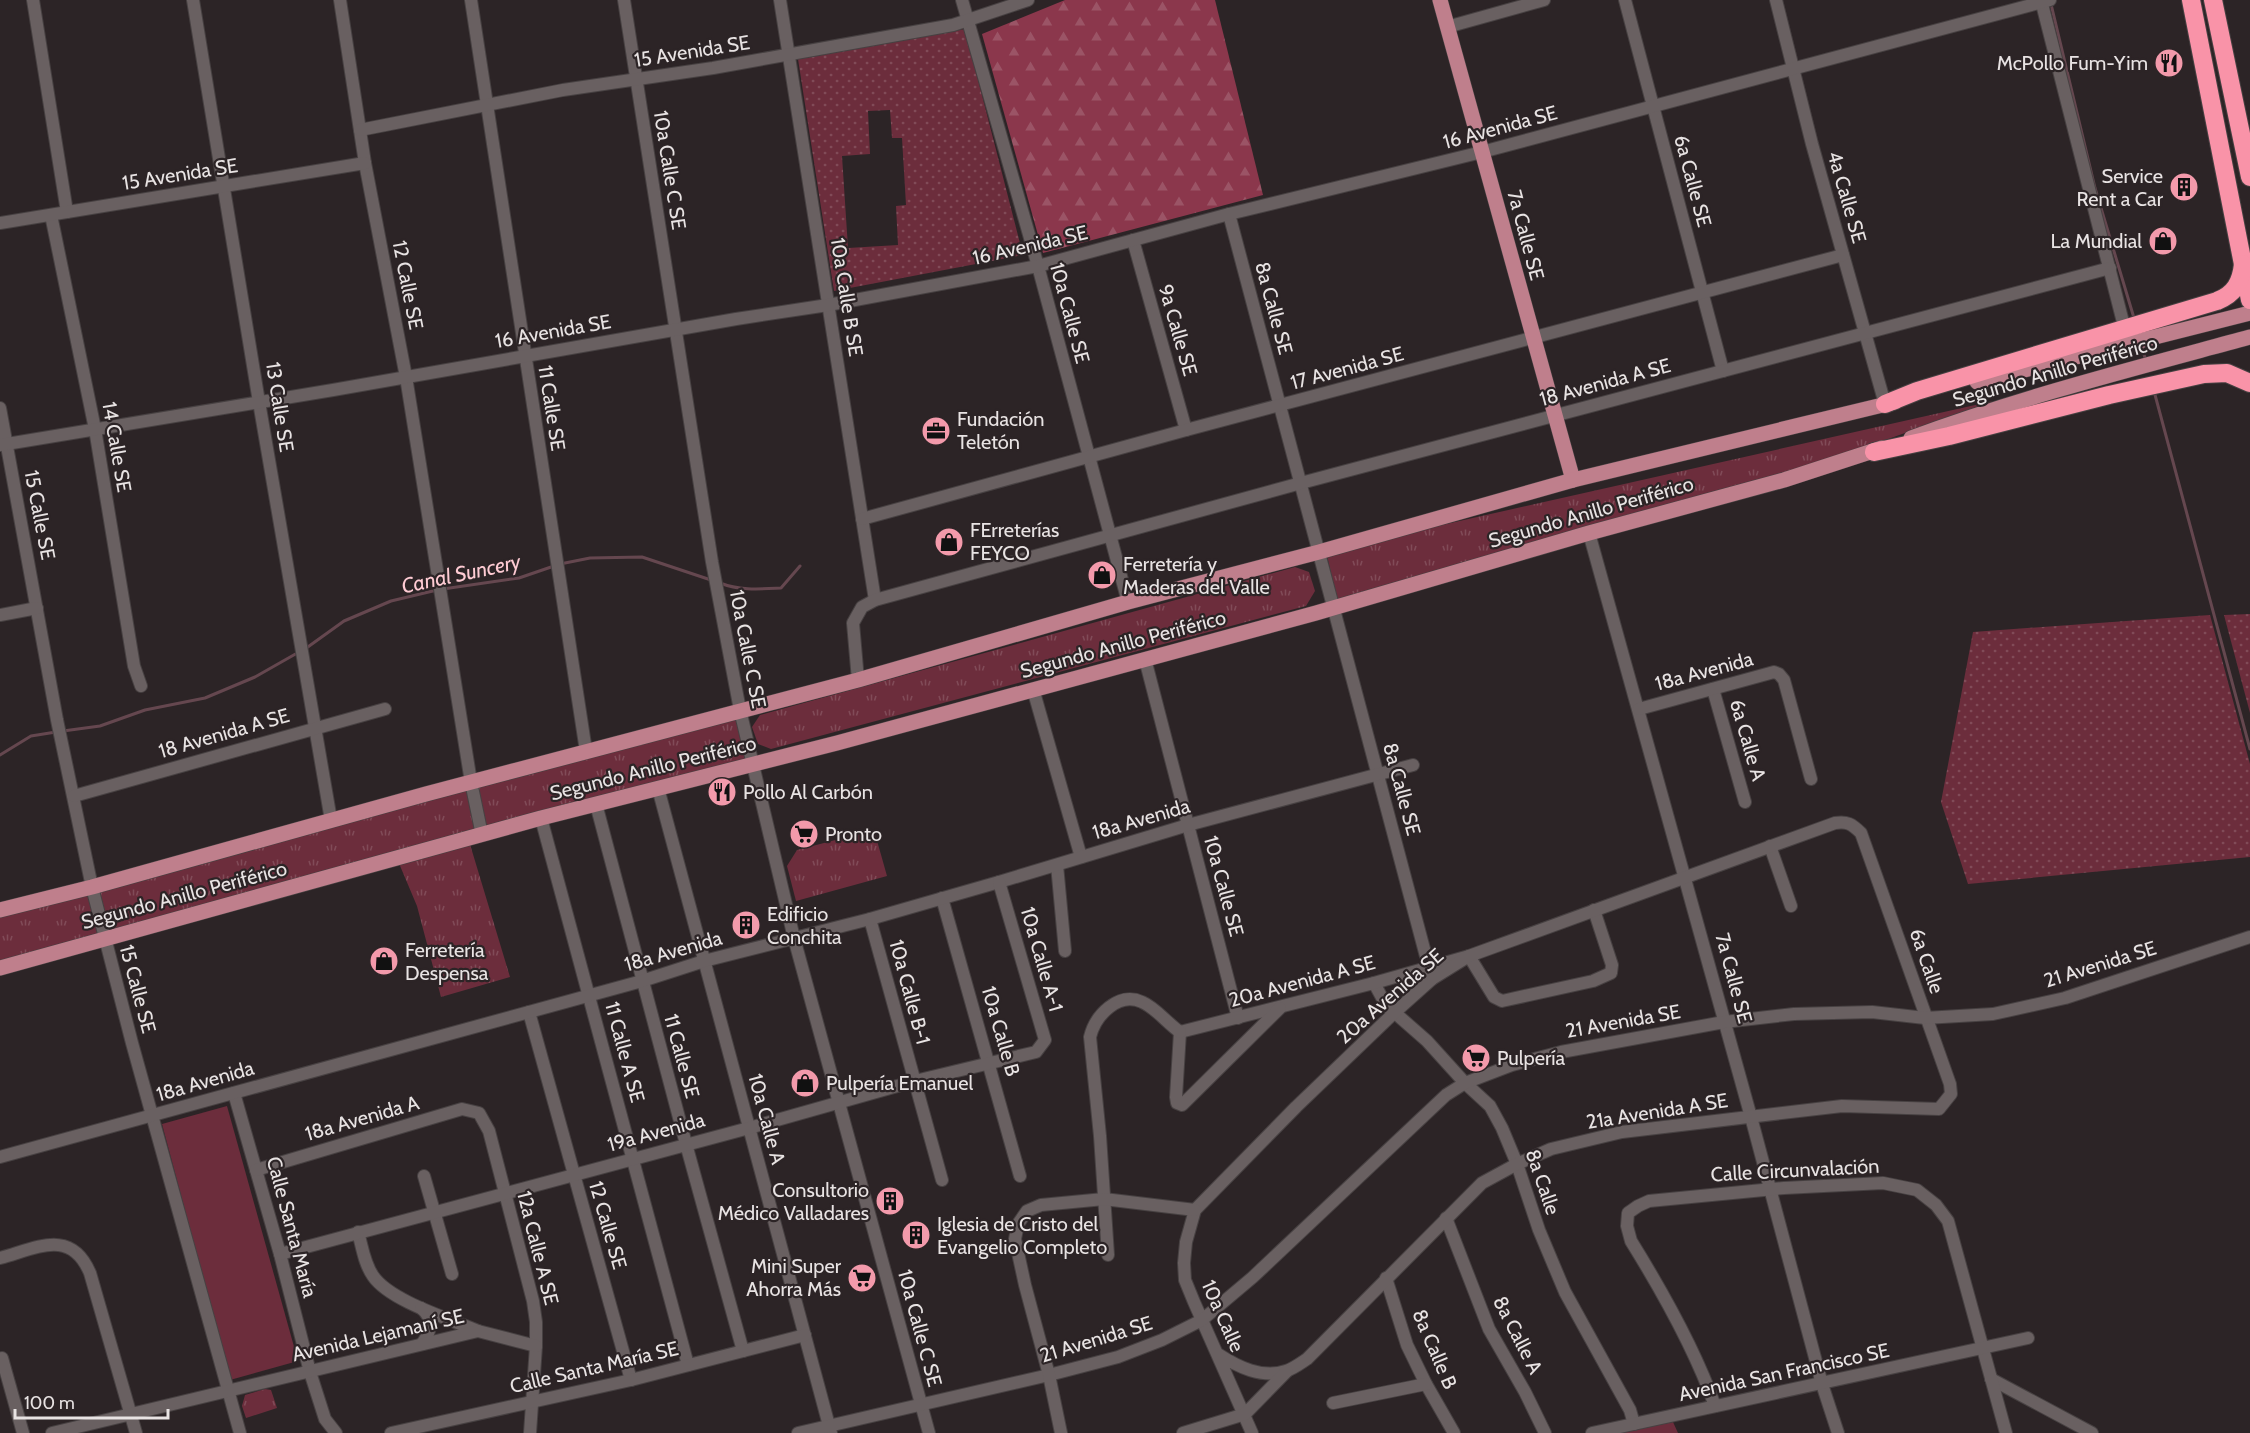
<svg xmlns="http://www.w3.org/2000/svg" width="2250" height="1433" viewBox="0 0 2250 1433" font-family="Cabin,sans-serif">
<defs>
<pattern id="grass-dots" width="8" height="8" patternUnits="userSpaceOnUse" patternTransform="scale(1.5)"><rect width="8" height="8" fill="#6c2d3c"/><path d="M2 2h.1M6 6h.1" fill="none" stroke="#814b58" stroke-width="1.8" stroke-linecap="round"/></pattern>
<pattern id="forest-firs" width="22" height="20" patternUnits="userSpaceOnUse" patternTransform="scale(1.5)"><rect width="22" height="20" fill="#8b374c"/><path d="M5 1l3.5 6h-7zM16 11l3.5 6h-7z" fill="#9b5466"/></pattern>
<pattern id="park-tufts" width="24" height="20" patternUnits="userSpaceOnUse" patternTransform="scale(1.5)"><rect width="24" height="20" fill="#6c2d3c"/><path d="M3 7l-1-3M5 7V3M7 7l1-3M15 17l-1-3M17 17v-4M19 17l1-3" fill="none" stroke="#814b58"/></pattern>
</defs>
<rect width="100%" height="100%" fill="#2c2426"/>
<!-- grass -->
<g fill="url(#grass-dots)" fill-rule="evenodd">
<path d="M965,29l58,226 -189,36 -36,-232zM890,110l2,28h10l4,67 -10,1 2,39 -50,3 -6,-92 28,-2 -2,-43z"/>
<polygon points="2250,614 2250,713 2224,615"/>
<polygon points="2210,615 2250,764 2250,857 1968,884 1941,802 1973,632"/>
</g>
<!-- forest -->
<polygon fill="url(#forest-firs)" points="1065,0 1215,0 1263,195 1043,253 982,34"/>
<!-- park -->
<g fill="url(#park-tufts)">
<polygon points="1993,401 1770,482 1337,601 1326,551"/>
<polygon points="1295,567 1309,572 1315,591 1306,606 771,749 758,744 752,727 760,715"/>
<polygon points="735,712 747,761 482,833 472,782"/>
<polygon points="469,783 481,834 0,967 0,912"/>
<polygon points="874,830 887,876 796,901 787,866 797,850"/>
<polygon points="469,841 510,977 441,997 417,906 398,861"/>
<polygon points="265,1389 271,1390 277,1408 246,1418 242,1406 245,1395"/>
</g>
<!-- pitch -->
<g fill="#6c2d3c">
<polygon points="227,1106 298,1361 230,1380 162,1124"/>
<polygon points="1673,1422 1678,1433 1618,1433"/>
</g>
<g fill="none" stroke-linecap="round" stroke-linejoin="round">
<!-- stream -->
<g stroke="#65474f" stroke-width="3">
<polyline points="2051,4 2095,188 2134,318"/>
<polyline points="2141,345 2146,361"/>
<polyline points="2154,391 2250,749"/>
<polyline points="560,564 590,558 642,557 711,580"/>
<path d="M720,583c20,8 41,6 61,5l19,-22"/>
<polyline points="443,589 519,578 554,566"/>
<polyline points="305,649 344,621 391,601 437,590"/>
<polyline points="63,731 100,726 145,710 205,698 255,677 299,652"/>
<polyline points="0,755 31,736 56,732"/>
</g>
<!-- minor casing -->
<g stroke="#474142" stroke-width="14">
<g id="minor">
<polyline points="33,0 67,212"/>
<polyline points="193,0 259,402 331,820"/>
<polyline points="340,0 365,163 406,377 471,782 482,835"/>
<polyline points="471,0 586,751"/>
<polyline points="624,0 712,562 740,710 794,938 929,1433"/>
<polyline points="780,0 875,600"/>
<polyline points="962,0 1038,266 1128,602"/>
<polyline points="1625,0 1723,371"/>
<polyline points="1776,0 1812,144 1885,404"/>
<polyline points="2041,0 2125,330"/>
<polyline points="1447,27 1544,0"/>
<polyline points="360,130 563,90 713,68 953,25 1028,0"/>
<polyline points="1229,214 1432,979"/>
<polyline points="51,215 95,429 134,666 141,686"/>
<polyline points="0,223 365,163"/>
<polyline points="1133,240 1186,430"/>
<polyline points="0,408 57,720 92,887 132,1043 240,1433"/>
<polyline points="0,445 333,390 736,319 828,305 1038,266 1229,214 1482,152 2050,0"/>
<polyline points="862,519 1186,430 1843,255"/>
<polyline points="1589,533 1751,1117 1822,1384 1838,1433"/>
<polyline points="0,615 37,608"/>
<polyline points="1145,659 1238,1018"/>
<polyline points="858,680 853,623 862,607 875,600 1301,483 2110,268"/>
<polyline points="1033,689 1081,857"/>
<polyline points="1713,689 1745,802"/>
<polyline points="1639,709 1774,672 1779,674 1784,680 1811,779"/>
<polyline points="658,788 831,1433"/>
<polyline points="74,796 385,709"/>
<polyline points="596,804 686,1144 743,1351"/>
<polyline points="541,818 688,1365"/>
<polyline points="1770,846 1791,906"/>
<polyline points="1057,865 1065,951"/>
<polyline points="942,898 1020,1176"/>
<polyline points="870,919 942,1180"/>
<polyline points="1374,983 1386,1005 1427,1041 1465,1083 1490,1106 1502,1128 1517,1164 1539,1230 1565,1292 1630,1410 1634,1424"/>
<polyline points="529,1012 631,1380"/>
<polyline points="1180,1032 1374,983 1469,956 1494,997 1502,1001 1593,981 1611,973 1612,965 1594,910"/>
<polyline points="1180,1032 1176,1097 1177,1103 1182,1105 1280,1008"/>
<polyline points="234,1093 280,1254 310,1372 325,1419 336,1433"/>
<polyline points="0,1157 642,981 704,961 870,919 999,882 1188,825 1413,765"/>
<polyline points="256,1170 462,1109 479,1113 489,1131 533,1301 536,1322 536,1346 530,1433"/>
<polyline points="424,1176 452,1274"/>
<polyline points="1446,1218 1489,1329 1525,1392 1545,1433"/>
<path d="M358,1232c4,14 6,31 15,44 17,25 77,43 105,55"/>
<polyline points="280,1254 749,1128 915,1081 1036,1052 1045,1040 999,882"/>
<path d="M1108,1255l-8,-119 -10,-99c5,-21 28,-46 52,-35 14,6 25,21 38,30"/>
<path d="M0,1258c37,-10 71,-30 90,15l46,160"/>
<polyline points="1386,1278 1407,1345 1426,1384 1454,1433"/>
<path d="M421,1308c14,12 10,23 1,36"/>
<path d="M1218,1354c20,13 44,25 68,17 7,-2 15,-8 21,-12l175,-176 35,-19 34,-15 71,-17 220,-26 97,3 12,-15 -1,-10 -89,-251c-9,-9 -14,-12 -26,-10l-366,133 -37,23 -38,34 -98,94 -101,103 -9,32 -2,21 1,17 9,22 58,131"/>
<polyline points="2,1358 23,1433"/>
<polyline points="1991,1379 2092,1433"/>
<polyline points="1333,1403 1426,1384"/>
<path d="M1715,1406c-19,-54 -53,-115 -84,-165l-4,-15 1,-13 10,-7 11,-5 135,-13 99,-5 34,7 19,15 12,16 58,212"/>
<polyline points="52,1433 478,1331 536,1346"/>
<polyline points="391,1433 631,1380 805,1335"/>
<polyline points="798,1433 1049,1375 1118,1357 1162,1340 1202,1320 1253,1277 1446,1095 1465,1083 1512,1065 1561,1052 1724,1022 1794,1014 1872,1012 1925,1018 1993,1014 2065,998 2250,937"/>
<polyline points="1061,1433 1049,1375 1025,1285 1015,1239 1018,1224 1027,1211 1041,1205 1104,1199 1195,1210"/>
<polyline points="1183,1433 1245,1414 1287,1371"/>
<polyline points="1592,1433 2028,1338"/>
</g>
</g>
<!-- major casing -->
<g stroke="#474142" stroke-width="16">
<g id="major">
<polyline points="1440,0 1573,480"/>
<polyline points="1977,382 2250,313"/>
<path d="M1911,438c110,-41 225,-70 339,-101"/>
<polyline points="0,910 92,887 426,794 858,680 1128,602 1319,552 1573,480 1895,402"/>
<polyline points="0,968 541,818 837,743 1316,613 1589,533 1784,480 1882,448"/>
</g>
</g>
<!-- highway casing -->
<g stroke="#474142" stroke-width="20">
<g id="highway">
<polyline points="2191,0 2250,300"/>
<polyline points="2213,0 2250,177"/>
<path d="M1885,404l32,-13 300,-90c18,-7 24,-19 26,-37"/>
<polyline points="1874,452 1949,436 2109,395 2204,374 2227,373 2250,383"/>
</g>
</g>
<!-- minor -->
<use href="#minor" stroke="#696061" stroke-width="12"/>
<!-- major -->
<use href="#major" stroke="#bf7f8c" stroke-width="15"/>
<!-- highway -->
<use href="#highway" stroke="#f993a8" stroke-width="18"/>
</g>
<!-- icons -->
<defs>
<g id="restaurant-disc" transform="scale(1.5)"><circle r="9.5" fill="#f39aab" stroke="#2c2426"/><path d="M-5-6h1v4h1v-4h1v4h1v-4h1v5L-1.5 .5V6h-2V.5L-5-1ZM5-6V6H3V1.5H1.5Q1.5-4 5-6Z" fill="#111"/></g>
<g id="building-disc" transform="scale(1.5)"><circle r="9.5" fill="#f39aab" stroke="#2c2426"/><path d="M-4-6H4V6H1V3H-1V6H-4ZM-2.5-4.3h1.7v1.8h-1.7ZM.8-4.3h1.7v1.8H.8ZM-2.5-1h1.7V.8h-1.7ZM.8-1h1.7V.8H.8Z" fill="#111"/></g>
<g id="shop-disc" transform="scale(1.5)"><circle r="9.5" fill="#f39aab" stroke="#2c2426"/><path d="M-5-2.5h2.3a2.7 3.5 0 0 1 5.4 0H5L5.5 6h-11ZM-1.5-2.5h3a1.5 2.3 0 0 0-3 0Z" fill="#111"/></g>
<g id="office-disc" transform="scale(1.5)"><circle r="9.5" fill="#f39aab" stroke="#2c2426"/><path d="M-6-3h4V-5.5h4V-3h4V5H-6ZM-1-4.5V-3h2v-1.5ZM-6 0V1H6V0Z" fill="#111"/></g>
<g id="supermarket-disc" transform="scale(1.5)"><circle r="9.5" fill="#f39aab" stroke="#2c2426"/><path d="M-6-5.5h2.5l.6 2H6L4.5 2H-2.5L-4.4-4H-6ZM-1.5 3.2a1.3 1.3 0 1 0 .1 0ZM3 3.2a1.3 1.3 0 1 0 .1 0Z" fill="#111"/></g>
</defs>
<g fill-rule="evenodd">
<use href="#restaurant-disc" x="2169" y="63"/>
<use href="#building-disc" x="2184" y="187"/>
<use href="#shop-disc" x="2163" y="241"/>
<use href="#office-disc" x="936" y="431"/>
<use href="#shop-disc" x="949" y="542"/>
<use href="#shop-disc" x="1102" y="575"/>
<use href="#restaurant-disc" x="722" y="792"/>
<use href="#supermarket-disc" x="804" y="834"/>
<use href="#building-disc" x="746" y="925"/>
<use href="#shop-disc" x="384" y="961"/>
<use href="#supermarket-disc" x="1476" y="1058"/>
<use href="#shop-disc" x="805" y="1083"/>
<use href="#building-disc" x="890" y="1201"/>
<use href="#building-disc" x="916" y="1235"/>
<use href="#supermarket-disc" x="862" y="1278"/>
</g>
<g text-anchor="middle" stroke-width="4.5" stroke-linejoin="round" paint-order="stroke">
<!-- street labels -->
<g font-size="20" fill="#e8e3e3" stroke="#2c2426">
<text transform="translate(692 51) rotate(-9)" y="7">15 Avenida SE</text>
<text transform="translate(1500 127) rotate(-15)" y="7">16 Avenida SE</text>
<text transform="translate(670 170) rotate(81)" y="7">10a Calle C SE</text>
<text transform="translate(180 174) rotate(-9)" y="7">15 Avenida SE</text>
<text transform="translate(1693 181) rotate(75)" y="7">6a Calle SE</text>
<text transform="translate(1847 197) rotate(74)" y="7">4a Calle SE</text>
<text transform="translate(1526 235) rotate(75)" y="7">7a Calle SE</text>
<text transform="translate(1030 245) rotate(-13)" y="7">16 Avenida SE</text>
<text transform="translate(408 285) rotate(79)" y="7">12 Calle SE</text>
<text transform="translate(847 297) rotate(81)" y="7">10a Calle B SE</text>
<text transform="translate(1274 308) rotate(75)" y="7">8a Calle SE</text>
<text transform="translate(1070 313) rotate(75)" y="7">10a Calle SE</text>
<text transform="translate(1178 330) rotate(74)" y="7">9a Calle SE</text>
<text transform="translate(553 331) rotate(-10)" y="7">16 Avenida SE</text>
<text transform="translate(1347 368) rotate(-15)" y="7">17 Avenida SE</text>
<text transform="translate(2055 371) rotate(-16)" y="7">Segundo Anillo Periférico</text>
<text transform="translate(1605 382) rotate(-15)" y="7">18 Avenida A SE</text>
<text transform="translate(280 407) rotate(81)" y="7">13 Calle SE</text>
<text transform="translate(552 408) rotate(81)" y="7">11 Calle SE</text>
<text transform="translate(117 447) rotate(80)" y="7">14 Calle SE</text>
<text transform="translate(1591 512) rotate(-16)" y="7">Segundo Anillo Periférico</text>
<text transform="translate(40 515) rotate(79)" y="7">15 Calle SE</text>
<text transform="translate(1123 644) rotate(-15)" y="7">Segundo Anillo Periférico</text>
<text transform="translate(748 649) rotate(79)" y="7">10a Calle C SE</text>
<text transform="translate(1704 671) rotate(-15)" y="7">18a Avenida</text>
<text transform="translate(224 733) rotate(-16)" y="7">18 Avenida A SE</text>
<text transform="translate(1748 740) rotate(74)" y="7">6a Calle A</text>
<text transform="translate(653 768) rotate(-14)" y="7">Segundo Anillo Periférico</text>
<text transform="translate(1402 789) rotate(75)" y="7">8a Calle SE</text>
<text transform="translate(1141 819) rotate(-16)" y="7">18a Avenida</text>
<text transform="translate(1224 886) rotate(75)" y="7">10a Calle SE</text>
<text transform="translate(184 895) rotate(-15)" y="7">Segundo Anillo Periférico</text>
<text transform="translate(673 951) rotate(-16)" y="7">18a Avenida</text>
<text transform="translate(1042 959) rotate(74)" y="7">10a Calle A-1</text>
<text transform="translate(1927 961) rotate(71)" y="7">6a Calle</text>
<text transform="translate(2100 964) rotate(-17)" y="7">21 Avenida SE</text>
<text transform="translate(1734 978) rotate(75)" y="7">7a Calle SE</text>
<text transform="translate(1302 981) rotate(-15)" y="7">20a Avenida A SE</text>
<text transform="translate(138 989) rotate(75)" y="7">15 Calle SE</text>
<text transform="translate(910 992) rotate(75)" y="7">10a Calle B-1</text>
<text transform="translate(1390 996) rotate(-41)" y="7">20a Avenida SE</text>
<text transform="translate(1623 1021) rotate(-10)" y="7">21 Avenida SE</text>
<text transform="translate(1001 1031) rotate(74)" y="7">10a Calle B</text>
<text transform="translate(625 1052) rotate(75)" y="7">11 Calle A SE</text>
<text transform="translate(682 1056) rotate(75)" y="7">11 Calle SE</text>
<text transform="translate(205 1081) rotate(-16)" y="7">18a Avenida</text>
<text transform="translate(1657 1111) rotate(-9)" y="7">21a Avenida A SE</text>
<text transform="translate(362 1118) rotate(-16)" y="7">18a Avenida A</text>
<text transform="translate(767 1119) rotate(75)" y="7">10a Calle A</text>
<text transform="translate(656 1132) rotate(-15)" y="7">19a Avenida</text>
<text transform="translate(1795 1170) rotate(-3)" y="7">Calle Circunvalación</text>
<text transform="translate(1543 1182) rotate(71)" y="7">8a Calle</text>
<text transform="translate(608 1225) rotate(74)" y="7">12 Calle SE</text>
<text transform="translate(292 1227) rotate(75)" y="7">Calle Santa María</text>
<text transform="translate(538 1248) rotate(76)" y="7">12a Calle A SE</text>
<text transform="translate(1223 1316) rotate(66)" y="7">10a Calle</text>
<text transform="translate(920 1328) rotate(75)" y="7">10a Calle C SE</text>
<text transform="translate(378 1335) rotate(-13)" y="7">Avenida Lejamaní SE</text>
<text transform="translate(1518 1335) rotate(63)" y="7">8a Calle A</text>
<text transform="translate(1096 1339) rotate(-17)" y="7">21 Avenida SE</text>
<text transform="translate(1435 1349) rotate(67)" y="7">8a Calle B</text>
<text transform="translate(594 1367) rotate(-13)" y="7">Calle Santa María SE</text>
<text transform="translate(1784 1372) rotate(-12)" y="7">Avenida San Francisco SE</text>
</g>
<!-- poi labels -->
<g font-size="20" fill="#e8e3e3" stroke="#2c2426" text-anchor="start">
<text x="2148" y="70" text-anchor="end">McPollo Fum-Yim</text>
<text x="2163" y="183" text-anchor="end">Service<tspan x="2163" dy="23">Rent a Car</tspan></text>
<text x="2142" y="248" text-anchor="end">La Mundial</text>
<text x="957" y="426">Fundación<tspan x="957" dy="23">Teletón</tspan></text>
<text x="970" y="537">FErreterías<tspan x="970" dy="23">FEYCO</tspan></text>
<text x="1123" y="571">Ferretería y<tspan x="1123" dy="23">Maderas del Valle</tspan></text>
<text x="743" y="799">Pollo Al Carbón</text>
<text x="825" y="841">Pronto</text>
<text x="767" y="921">Edificio<tspan x="767" dy="23">Conchita</tspan></text>
<text x="405" y="957">Ferretería<tspan x="405" dy="23">Despensa</tspan></text>
<text x="1497" y="1065">Pulpería</text>
<text x="826" y="1090">Pulpería Emanuel</text>
<text x="869" y="1197" text-anchor="end">Consultorio<tspan x="869" dy="23">Médico Valladares</tspan></text>
<text x="937" y="1231">Iglesia de Cristo del<tspan x="937" dy="23">Evangelio Completo</tspan></text>
<text x="841" y="1273" text-anchor="end">Mini Super<tspan x="841" dy="23">Ahorra Más</tspan></text>
</g>
<!-- water labels -->
<g font-size="21" font-style="italic" fill="#fecbd3" stroke="#2c2426">
<text transform="translate(461 574) rotate(-12)" y="7">Canal Suncery</text>
</g>
</g>
<!-- scale -->
<path d="M15 1409v9h153v-9" fill="none" stroke="#e8e3e3" stroke-width="3"/>
<text x="24" y="1409" font-size="18" fill="#e8e3e3" stroke="#2c2426" stroke-width="4.5" paint-order="stroke">100 m</text>
</svg>
